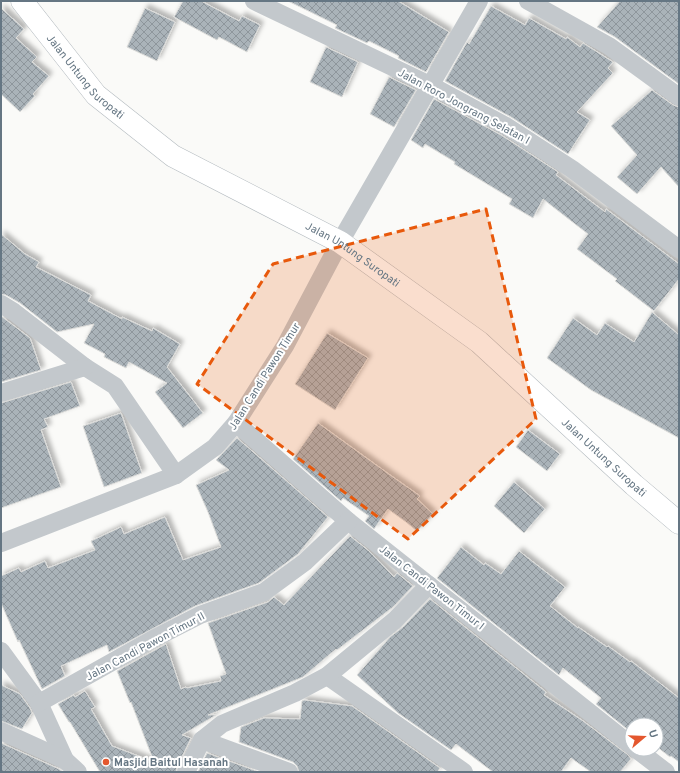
<svg xmlns="http://www.w3.org/2000/svg" width="680" height="773" viewBox="0 0 680 773" font-family="Overpass,sans-serif">
<defs>
<pattern id="building-cross-hatch" width="8" height="8" patternUnits="userSpaceOnUse"><rect width="8" height="8" fill="#aab3b9"/><path d="M0 0l8 8M0 8l8-8" fill="none" stroke="#8e969c"/></pattern>
<filter id="shadow"><feDropShadow dx="3.5" dy="-3.5" stdDeviation="2" flood-color="#0004"/></filter>
</defs>
<rect width="100%" height="100%" fill="#fafaf8"/>
<!-- building -->
<g fill="url(#building-cross-hatch)" stroke="#dcdcda" filter="url(#shadow)">
<polygon points="183,1 201,1 239,21 242,16 260,25 247,52 219,37 217,40 174,17"/>
<polygon points="288,1 398,1 449,32 426,72 398,58 399,56 369,41 367,43 335,28 337,25"/>
<polygon points="620,1 679,1 679,84 615,37 597,27"/>
<polygon points="491,6 525,25 529,18 566,39 567,37 580,47 583,43 613,62 608,68 613,73 577,112 590,120 568,154 511,117 445,81 467,42 469,44"/>
<polygon points="1,8 24,29 16,38 37,57 32,62 49,76 33,94 35,96 20,112 1,94"/>
<polygon points="145,8 175,22 157,61 127,47"/>
<polygon points="326,47 358,62 342,97 310,82"/>
<polygon points="389,77 416,90 394,127 370,114"/>
<polygon points="652,90 673,105 679,107 679,187 661,167 637,194 617,177 637,155 611,126"/>
<polygon points="434,99 501,135 558,172 556,175 605,212 606,209 679,264 679,279 654,311 615,281 617,279 577,249 588,234 543,199 533,218 509,204 512,199 454,164 455,162 425,144 423,148 411,140"/>
<polygon points="1,234 25,254 39,262 36,267 91,295 88,301 122,319 122,317 152,331 153,328 180,344 167,367 203,413 183,428 155,392 167,383 129,362 126,368 104,357 105,354 84,343 94,324 57,332 20,303 6,295 1,294"/>
<polygon points="652,312 679,335 679,438 591,390 547,358 573,318 597,335 605,323 634,342"/>
<polygon points="1,316 30,338 41,370 1,382"/>
<polygon points="327,333 368,358 335,410 295,384"/>
<polygon points="71,382 80,406 44,419 48,427 41,430 61,487 1,508 1,403"/>
<polygon points="121,413 142,473 104,487 83,426"/>
<polygon points="318,423 390,475 420,496 417,499 433,514 417,531 406,522 388,509 374,529 365,521 369,516 343,498 341,501 293,459"/>
<polygon points="528,430 560,454 547,471 516,447"/>
<polygon points="237,438 328,517 298,554 259,583 195,606 109,652 107,645 61,666 65,676 42,689 19,640 18,642 1,603 1,576 19,568 21,572 45,561 48,568 95,550 91,541 121,527 124,534 165,517 183,560 221,547 208,512 196,485 229,470 216,460"/>
<polygon points="514,482 545,509 524,533 494,506"/>
<polygon points="350,536 369,551 394,577 397,573 413,586 393,607 337,650 336,649 303,677 208,715 216,715 182,735 191,738 177,767 176,772 100,772 70,722 69,722 58,704 74,695 75,697 85,691 95,707 91,709 112,746 154,762 131,702 130,703 117,671 166,644 181,689 186,687 187,688 221,681 220,676 226,674 208,623 268,602 274,597 284,605"/>
<polygon points="461,547 484,565 485,563 501,574 519,551 565,587 550,606 578,628 578,627 607,647 608,646 630,662 631,661 679,698 679,762 671,756 670,757 656,746 656,725 632,725 632,733 596,704 601,698 563,668 559,675 437,578"/>
<polygon points="430,599 546,692 544,695 583,721 628,755 631,759 620,772 591,772 571,758 561,772 493,772 456,744 451,750 398,713 357,675 390,637 403,627"/>
<polygon points="1,685 20,694 30,708 32,713 22,729 1,721"/>
<polygon points="304,700 352,706 440,768 437,772 299,772 297,766 293,762 239,742 241,727 264,718 300,719 302,701"/>
<polygon points="1,743 59,769 63,772 1,772"/>
<polygon points="207,753 259,772 198,772"/>
</g>
<g fill="none" stroke-linecap="round" stroke-linejoin="round">
<!-- secondary casing -->
<g stroke="#b3babf" stroke-width="23">
<g id="secondary">
<path id="s1" d="M22,1l74,94 77,61 167,86 139,100 155,143 45,38"/>
</g>
</g>
<!-- minor -->
<g stroke="#c3c8cc" stroke-width="18">
<polyline points="254,1 430,85 506,126 572,169 679,249"/>
<polyline points="528,1 609,46 679,97"/>
<polyline points="1,304 14,312 85,367 115,386 176,475"/>
<polyline points="1,393 85,367"/>
<polyline points="236,423 348,521 632,746"/>
<polyline points="1,543 176,475 215,447 236,423 285,346 340,242 479,1"/>
<polyline points="1,651 39,703 65,760 78,772"/>
<polyline points="327,676 464,772"/>
<polyline points="39,703 153,639 200,615 264,592 305,562 348,521"/>
<polyline points="1,731 65,760"/>
<polyline points="202,740 289,772"/>
<polyline points="636,749 666,772"/>
<polyline points="186,772 202,740 222,724 295,693 327,676 395,620 429,585"/>
</g>
<!-- secondary -->
<use href="#secondary" stroke="#fff" stroke-width="22"/>
</g>
<!-- marked area -->
<path fill="#e8590c" fill-opacity="0.2" stroke="#e8590c" stroke-width="3" stroke-dasharray="8 5" stroke-linejoin="round" d="M486,209l50,210 -128,120 -211,-155 76,-120z"/>
<!-- markers -->
<circle fill="#e4572e" stroke="#fff" stroke-width="1.5" cx="106" cy="762" r="4"/>
<g text-anchor="middle" stroke-width="4" stroke-linejoin="round" paint-order="stroke">
<!-- street labels -->
<g font-size="11" fill="#657683" stroke="#fff">
<text dy="4" stroke="none"><textPath href="#s1" startOffset="99">Jalan Untung Suropati</textPath></text>
<text transform="translate(464 106) rotate(28)" y="4">Jalan Roro Jongrang Selatan I</text>
<text dy="4" stroke="none"><textPath href="#s1" startOffset="423">Jalan Untung Suropati</textPath></text>
<text transform="translate(264 376) rotate(-58)" y="4">Jalan Candi Pawon Timur</text>
<text dy="4" stroke="none"><textPath href="#s1" startOffset="747">Jalan Untung Suropati</textPath></text>
<text transform="translate(432 587) rotate(38)" y="4">Jalan Candi Pawon Timur I</text>
<text transform="translate(145 646) rotate(-28)" y="4">Jalan Candi Pawon Timur II</text>
</g>
<!-- poi labels -->
<g font-size="11" font-weight="bold" fill="#657683" stroke="#fff" text-anchor="start">
<text x="114" y="766">Masjid Baitul Hasanah</text>
</g>
</g>
<!-- border -->
<rect width="680" height="773" fill="none" stroke="#657683" stroke-width="4"/>
<!-- north arrow -->
<g transform="translate(644 737) rotate(71)"><circle r="19" fill="#ffffff" stroke="#c1c8cd"/>
<path d="M0-3L7 15L0 10L-7 15Z" fill="#e4572e"/>
<text y="-6" font-size="11" font-weight="bold" text-anchor="middle" fill="#657683">U</text>
</g>
</svg>
